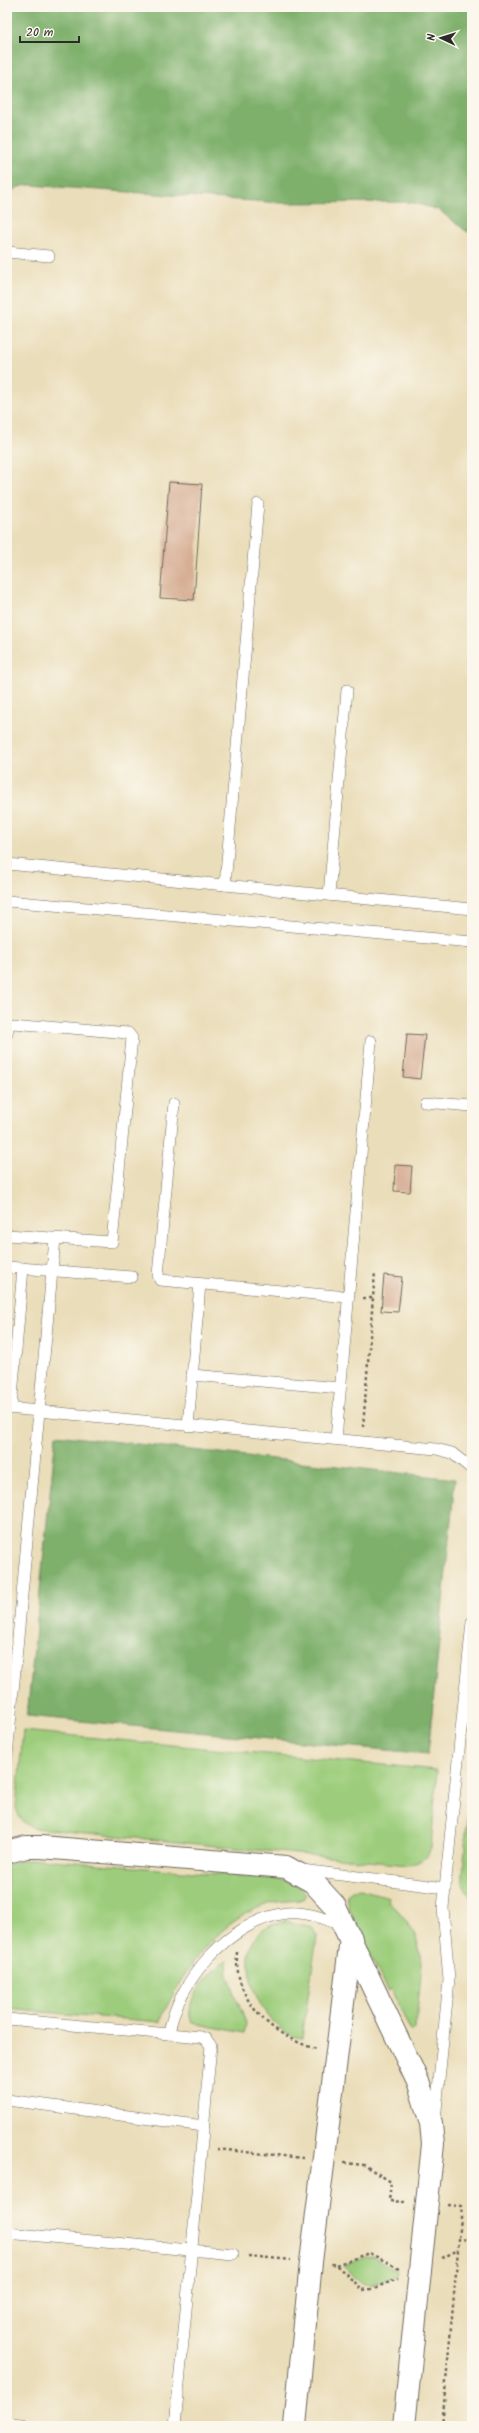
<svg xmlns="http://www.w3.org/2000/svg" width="479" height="2433" viewBox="0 0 479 2433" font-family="Kalam,sans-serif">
<rect width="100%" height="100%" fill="#fbf7ec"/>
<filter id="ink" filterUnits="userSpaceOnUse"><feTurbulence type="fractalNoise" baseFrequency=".025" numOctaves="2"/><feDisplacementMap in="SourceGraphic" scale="8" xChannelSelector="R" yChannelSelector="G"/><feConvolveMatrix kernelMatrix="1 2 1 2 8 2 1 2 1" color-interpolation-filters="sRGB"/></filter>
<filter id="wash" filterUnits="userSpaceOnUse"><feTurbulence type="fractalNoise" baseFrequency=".012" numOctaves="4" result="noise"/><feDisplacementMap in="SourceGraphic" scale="16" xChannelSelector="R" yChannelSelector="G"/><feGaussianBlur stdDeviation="0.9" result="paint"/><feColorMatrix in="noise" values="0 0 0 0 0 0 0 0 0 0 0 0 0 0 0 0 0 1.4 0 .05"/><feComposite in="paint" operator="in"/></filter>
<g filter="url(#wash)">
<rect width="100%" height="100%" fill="#eaddb9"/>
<!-- green -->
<g fill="#9dcd7c" stroke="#647c54">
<path d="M23,1731l414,39 -6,79c-6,11 -11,13 -23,16l-373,-37c-12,-4 -15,-8 -19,-20z"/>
<polygon points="472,1748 472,1901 463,1884 463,1875"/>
<path d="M41,1859l234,20c10,2 27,5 31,17l-2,3c-13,3 -26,1 -39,6 -51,19 -85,69 -105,117l-153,-13v-144l10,-4z"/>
<path d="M360,1889l29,8 -1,4c46,40 32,74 27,128l-2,3 -3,-2 -19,-41 -4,2 -38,-83 -2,-13 5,-4z"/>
<path d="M286,1921l26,6 5,9 -15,102c-44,-3 -86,-109 -16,-117z"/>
<path d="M227,1961l1,15 18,47 -2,10 -52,-10c-10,-21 18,-53 35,-62z"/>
<path d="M365,2256l8,1 24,14 -1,5c-32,11 -27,15 -53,-10z"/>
</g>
<!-- forest -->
<g fill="#7eb06c" stroke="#546e4c">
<path d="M7,7h465v226l-6,-2 -27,-21 -29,-8 -129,1 -251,-18c-11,1 -18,3 -23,14z"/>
<polygon points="56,1435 455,1479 428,1754 27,1716"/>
</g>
<g id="blocks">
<!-- building -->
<g fill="#d7ae94">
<polygon points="169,482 202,484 194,600 160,598"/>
<polygon points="407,1034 425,1035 420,1079 403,1077"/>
<polygon points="395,1165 412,1166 410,1192 394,1191"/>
<polygon points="384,1275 402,1277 398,1312 381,1311"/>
</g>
</g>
</g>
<g filter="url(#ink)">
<use href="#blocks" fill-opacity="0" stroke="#6e695d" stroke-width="1"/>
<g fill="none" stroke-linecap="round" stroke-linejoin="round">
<!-- lane casing -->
<g stroke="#6e695d" stroke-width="12">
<g id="lane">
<polyline points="7,252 49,256"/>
<polyline points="7,864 472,909"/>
<polyline points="225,885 258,504"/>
<polyline points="329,895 347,690"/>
<polyline points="7,901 472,942"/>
<polyline points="7,1034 8,1026 13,1023 128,1033 132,1038 112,1242 7,1235"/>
<polyline points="425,1102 472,1106"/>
<polyline points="174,1103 158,1275 160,1280 348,1297"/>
<polyline points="7,1267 132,1277"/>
<polyline points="192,1375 340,1388"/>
<polyline points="7,1408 436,1449 452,1453 472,1469"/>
<polyline points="11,1408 23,1268"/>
<polyline points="188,1426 200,1284"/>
<polyline points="336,1439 371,1041"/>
<polyline points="7,1756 55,1239"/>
<polyline points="302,1870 445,1888"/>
<polyline points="7,2019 201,2037 206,2039 211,2046 175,2426"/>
<path d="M169,2034c8,-54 62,-114 118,-121 19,-2 39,6 56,13"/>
<polyline points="7,2100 204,2126"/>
<polyline points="435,2120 449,1980 443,1908 472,1622"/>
<polyline points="7,2233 233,2254"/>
<polyline points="7,2425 22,2426"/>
</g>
</g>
<!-- street casing -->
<g stroke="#6e695d" stroke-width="24">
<g id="street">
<polyline points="7,1852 26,1847 41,1847 286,1867 313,1882 334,1905 419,2084 431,2123 433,2144 404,2426"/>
<polyline points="295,2426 311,2262 351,1938"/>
</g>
</g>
<!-- path -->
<g stroke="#6e695d" stroke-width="2.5" stroke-dasharray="3 3" stroke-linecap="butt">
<polyline points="363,1298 373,1298"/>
<polyline points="363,1427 375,1272"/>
<path d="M237,1952c-3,50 34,83 79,97"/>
<polyline points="217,2149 303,2158"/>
<polyline points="344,2163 364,2165 391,2182 389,2201 407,2202"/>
<polyline points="448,2205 462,2206 459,2239"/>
<polyline points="248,2256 291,2260"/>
<polyline points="442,2258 458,2250"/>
<polyline points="331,2264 336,2265 363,2290 371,2289 398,2279"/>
<polyline points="336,2265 369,2253 399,2268"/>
<polyline points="442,2426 459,2239 472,2240"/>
</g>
<!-- lane -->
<use href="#lane" stroke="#fff" stroke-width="11"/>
<!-- street -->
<use href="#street" stroke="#fff" stroke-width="22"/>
</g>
</g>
<!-- margin -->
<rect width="479" height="2433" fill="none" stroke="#fbf7ec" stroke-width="24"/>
<!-- north arrow -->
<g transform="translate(441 38) rotate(274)" stroke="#fbf7ec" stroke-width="3" paint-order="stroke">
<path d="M0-3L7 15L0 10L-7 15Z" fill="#2b2b2b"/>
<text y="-6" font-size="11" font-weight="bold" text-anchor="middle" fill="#2b2b2b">N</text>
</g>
<!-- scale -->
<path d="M20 36v6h59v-6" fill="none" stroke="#2b2b2b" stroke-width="2"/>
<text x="26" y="36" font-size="12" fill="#2b2b2b" stroke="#fbf7ec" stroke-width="3" paint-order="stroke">20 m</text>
</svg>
